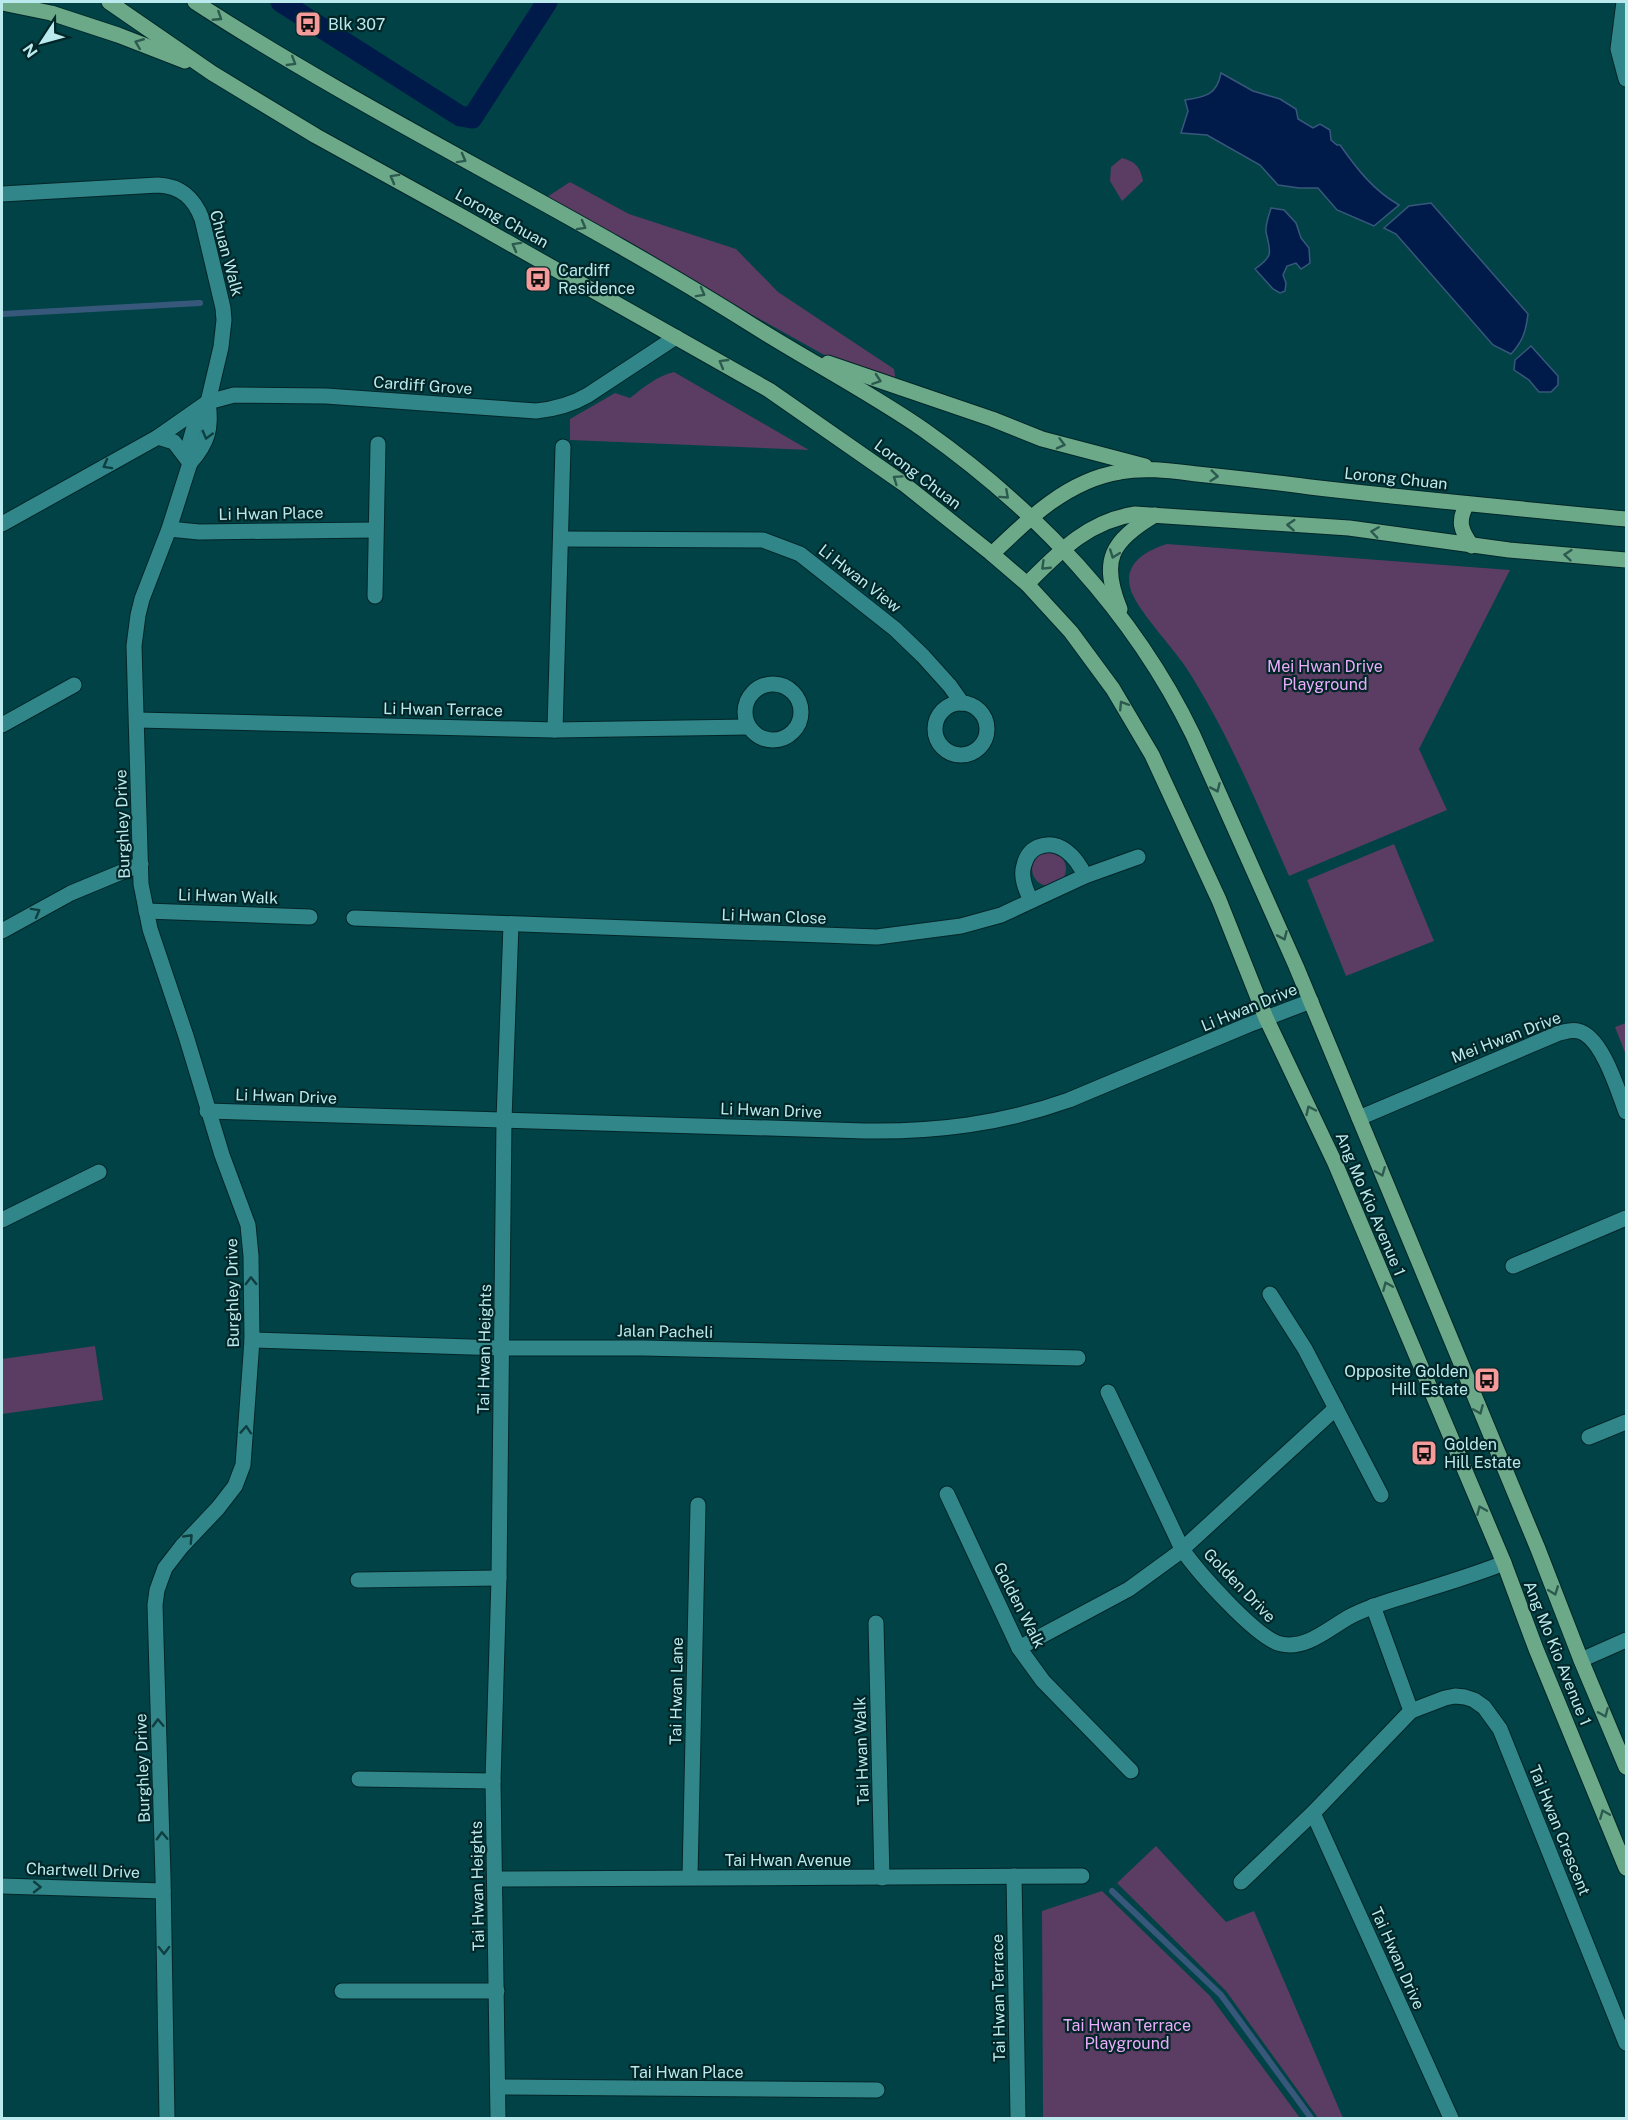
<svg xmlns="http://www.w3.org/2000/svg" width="1628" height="2120" viewBox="0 0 1628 2120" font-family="'Public Sans',sans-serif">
<rect width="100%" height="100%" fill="#004246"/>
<!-- green -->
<g fill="#5b3c62">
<path d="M1122,158c14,4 18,9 21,23l-21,20 -12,-20 1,-14z"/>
<polygon points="570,182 629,214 736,249 778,292 894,369 898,396 544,199"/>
<path d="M674,372l135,78 -239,-10v-21l45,-26 15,5c14,-11 27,-22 44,-26z"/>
<path d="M1167,544l343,26 -91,179 28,61 -158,66c-31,-70 -62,-146 -104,-210 -12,-18 -52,-61 -55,-79 -6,-25 18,-37 37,-43z"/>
<polygon points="1394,844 1434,941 1346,976 1307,880"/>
<circle cx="1049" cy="869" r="17"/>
<polygon points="1626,1023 1626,1055 1615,1027"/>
<polygon points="95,1346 103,1400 2,1414 2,1359"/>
<polygon points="1156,1846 1226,1922 1254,1911 1343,2118 1318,2118 1226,1991 1117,1883"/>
<polygon points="1102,1891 1210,1996 1300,2118 1043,2118 1042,1911"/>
</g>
<!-- water -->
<g fill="#001a4a" stroke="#38587b" stroke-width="1.5">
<path d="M1221,73l32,18 27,8 16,10 2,10 15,9 7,-4 10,6 1,10 6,5h3c17,24 33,45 59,60l-25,21 -37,-16 -19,-22h-19l-21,-3 -18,-20 -53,-30 -26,-2 7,-22 -3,-11c20,-3 32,-5 36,-27z"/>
<path d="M1431,203l97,111c-2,17 -5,27 -17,40l-18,-9 -97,-111 -12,-6 25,-22z"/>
<path d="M1271,208l13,2 12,13 5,15 8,10 1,15 -9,6 -5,-6 -9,3 -4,9 3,8 -1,8 -5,2 -7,-4 -18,-20c20,-14 15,-17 11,-37 -1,-7 3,-17 5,-24z"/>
<polygon points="1531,346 1558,376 1558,385 1551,392 1539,392 1529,380 1514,370 1515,360"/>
</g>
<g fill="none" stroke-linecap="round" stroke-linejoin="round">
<!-- stream -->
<g stroke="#38587b" stroke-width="6">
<polyline points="2,314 200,303"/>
<polyline points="1112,1891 1221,1995 1311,2118"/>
</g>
<!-- canal -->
<polyline stroke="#001a4a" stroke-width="21" points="281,2 460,116 472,118 547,2"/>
<!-- minor casing -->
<g stroke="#022628" stroke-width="17">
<g id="minor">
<polyline points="1624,2 1618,49 1626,79"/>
<path d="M2,194l156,-9c23,1 36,13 44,34l21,89 1,12 -3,27 -13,55 -12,18 -7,25 1,18 -21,66 -27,70 -4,16 -4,31 7,238 9,45 36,107 36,119 26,70 3,31 1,84 -9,125 -8,21 -17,22 -36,38 -17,22 -8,22 -2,15 8,272 4,241"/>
<polyline points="158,437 174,442 190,463"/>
<path d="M190,463c18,-20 22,-35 18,-61"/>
<path d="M2,524l156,-87 50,-35 26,-7 92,1 210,15c20,-2 35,-6 52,-16l88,-58"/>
<polyline points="169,529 199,532 375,530"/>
<polyline points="561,539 763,540 800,554 895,629 923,656 950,686 962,703"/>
<polyline points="375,596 378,444"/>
<circle cx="773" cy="712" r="28"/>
<circle cx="961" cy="729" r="26"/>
<polyline points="137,720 555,730 748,727"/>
<polyline points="2,725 74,685"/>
<polyline points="555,730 563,447"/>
<path d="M1031,901c-5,-11 -11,-24 -7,-36 2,-8 7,-15 14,-18 22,-9 39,11 47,29"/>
<polyline points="146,911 310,917"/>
<polyline points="354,918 877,937 961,926 1001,915 1085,876 1138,857"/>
<polyline points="2,931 71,893 141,864"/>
<path d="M207,1111l658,20c72,1 136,-7 204,-31l179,-75 63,-24"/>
<path d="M1359,1118l200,-85c6,-1 12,-4 19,-2 24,5 40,60 48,81"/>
<polyline points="2,1220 99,1172"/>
<polyline points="1513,1266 1626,1218"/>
<polyline points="1270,1294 1305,1349 1381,1495"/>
<polyline points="252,1340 502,1348 643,1348 1078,1358"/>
<path d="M1108,1392l74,157c15,22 75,90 99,95 26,6 49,-17 70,-28 19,-10 41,-16 61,-22 31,-10 62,-19 92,-31"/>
<polyline points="1589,1437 1626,1422"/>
<polyline points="947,1494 1019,1648 1043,1681 1131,1771"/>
<polyline points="358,1580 499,1578"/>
<polyline points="1373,1606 1411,1711"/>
<polyline points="876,1623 882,1878"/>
<polyline points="1019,1648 1129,1589 1177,1554 1336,1408"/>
<polyline points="1581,1660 1626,1640"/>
<polyline points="359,1779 493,1781"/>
<polyline points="1313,1813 1451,2118"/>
<polyline points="1014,1876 1018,2118"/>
<polyline points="690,1877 698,1505"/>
<polyline points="495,1879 1082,1876"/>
<polyline points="1241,1882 1313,1813 1411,1711 1445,1698 1455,1696 1465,1697 1474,1700 1484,1707 1500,1729 1626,2043"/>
<polyline points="2,1886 163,1891"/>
<polyline points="342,1991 497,1991"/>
<polyline points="498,2087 877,2090"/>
<polyline points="498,2118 493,1781 499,1578 504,1120 511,924"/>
</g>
</g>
<!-- major casing -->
<g stroke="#022628" stroke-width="17">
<g id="major">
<polyline points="109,2 212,73 316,136 463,217 769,390 904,484 992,554 1027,584 1071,632 1113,689 1152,755 1219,900 1266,1018 1335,1163 1504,1563 1536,1649 1626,1868"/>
<path d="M195,2c180,117 375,208 557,323 57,36 117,67 172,105 112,79 209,181 269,305l103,231 242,583 43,111 45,107"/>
<polyline points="2,3 51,13 118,35 185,61"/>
<polyline points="828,363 992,419 1042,439 1145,466"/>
<path d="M1467,504c-10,17 -6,27 5,42"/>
<path d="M992,554c36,-35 76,-74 128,-82 25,-5 52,-1 77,2 38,4 75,8 113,13 105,12 211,22 316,32"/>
<path d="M1027,584c32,-32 61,-63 108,-70l214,14 160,22 117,10"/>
<path d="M1120,609c-20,-49 -9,-68 35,-94"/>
</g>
</g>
<!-- minor -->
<use href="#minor" stroke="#31868a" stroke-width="15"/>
<!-- major -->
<use href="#major" stroke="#6ba989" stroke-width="15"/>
</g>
<!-- one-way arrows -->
<defs><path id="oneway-chevron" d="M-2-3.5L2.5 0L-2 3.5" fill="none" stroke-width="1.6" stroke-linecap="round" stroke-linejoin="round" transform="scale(1.5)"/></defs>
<g stroke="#2c5a4f">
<use href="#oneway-chevron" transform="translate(218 17) rotate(33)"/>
<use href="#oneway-chevron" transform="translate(139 43) rotate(-158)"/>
<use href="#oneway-chevron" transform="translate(292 62) rotate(31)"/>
<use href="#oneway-chevron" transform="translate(462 159) rotate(29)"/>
<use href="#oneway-chevron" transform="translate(394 178) rotate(-151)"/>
<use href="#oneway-chevron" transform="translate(582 226) rotate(29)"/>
<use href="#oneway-chevron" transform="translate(516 246) rotate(-151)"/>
<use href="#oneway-chevron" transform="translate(701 293) rotate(29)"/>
<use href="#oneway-chevron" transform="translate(723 363) rotate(-150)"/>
<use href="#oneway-chevron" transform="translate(877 380) rotate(19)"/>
<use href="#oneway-chevron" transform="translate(1061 444) rotate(15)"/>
<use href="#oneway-chevron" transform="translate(1214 476) rotate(6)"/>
<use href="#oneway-chevron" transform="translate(897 479) rotate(-145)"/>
<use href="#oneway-chevron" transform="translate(1005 495) rotate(42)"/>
<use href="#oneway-chevron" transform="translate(1291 525) rotate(-176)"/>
<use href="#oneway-chevron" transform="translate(1375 532) rotate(-172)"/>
<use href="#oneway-chevron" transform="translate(1114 554) rotate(110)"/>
<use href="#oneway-chevron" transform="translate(1568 555) rotate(-175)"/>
<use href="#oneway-chevron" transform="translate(1045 566) rotate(136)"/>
<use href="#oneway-chevron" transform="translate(1123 705) rotate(-122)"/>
<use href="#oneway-chevron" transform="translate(1216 788) rotate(66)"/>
<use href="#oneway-chevron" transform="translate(1283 936) rotate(66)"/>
<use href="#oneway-chevron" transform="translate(1310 1110) rotate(-115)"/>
<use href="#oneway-chevron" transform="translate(1381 1172) rotate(68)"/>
<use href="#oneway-chevron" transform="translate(1387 1286) rotate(-113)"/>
<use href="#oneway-chevron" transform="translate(1479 1410) rotate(67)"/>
<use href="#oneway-chevron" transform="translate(1481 1510) rotate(-113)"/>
<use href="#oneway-chevron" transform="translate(1554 1591) rotate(69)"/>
<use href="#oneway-chevron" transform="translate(1604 1713) rotate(67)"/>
<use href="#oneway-chevron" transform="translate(1604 1814) rotate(-112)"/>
</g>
<g stroke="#0e3e40">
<use href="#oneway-chevron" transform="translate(207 435) rotate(105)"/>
<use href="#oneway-chevron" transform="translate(107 465) rotate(151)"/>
<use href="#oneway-chevron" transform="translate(36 912) rotate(-29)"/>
<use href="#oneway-chevron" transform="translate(251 1281) rotate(-91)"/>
<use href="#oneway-chevron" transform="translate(246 1430) rotate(-86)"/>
<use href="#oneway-chevron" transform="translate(189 1538) rotate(-46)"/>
<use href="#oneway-chevron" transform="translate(158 1723) rotate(-92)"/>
<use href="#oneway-chevron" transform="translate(162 1836) rotate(-92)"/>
<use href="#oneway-chevron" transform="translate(37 1887) rotate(1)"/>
<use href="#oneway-chevron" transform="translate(164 1950) rotate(89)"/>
</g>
<!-- icons -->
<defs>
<g id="bus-square" transform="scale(1.35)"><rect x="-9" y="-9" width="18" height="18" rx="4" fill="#f59b9b" stroke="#022628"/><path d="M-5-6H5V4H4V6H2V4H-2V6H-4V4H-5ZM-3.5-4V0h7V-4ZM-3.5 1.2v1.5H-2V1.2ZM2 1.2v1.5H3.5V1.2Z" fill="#111"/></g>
</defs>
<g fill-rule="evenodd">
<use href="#bus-square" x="308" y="24"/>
<use href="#bus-square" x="538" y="279"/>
<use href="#bus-square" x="1487" y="1380"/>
<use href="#bus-square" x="1424" y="1453"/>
</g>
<g text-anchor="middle" stroke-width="4.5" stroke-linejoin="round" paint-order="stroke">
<!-- poi labels -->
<g font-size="16" fill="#baeaed" stroke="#022628" text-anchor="start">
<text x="328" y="30">Blk 307</text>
<text x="558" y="276">Cardiff<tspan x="558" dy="18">Residence</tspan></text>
<text x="1468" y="1377" text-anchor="end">Opposite Golden<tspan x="1468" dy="18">Hill Estate</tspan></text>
<text x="1444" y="1450">Golden<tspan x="1444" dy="18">Hill Estate</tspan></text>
</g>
<!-- street labels -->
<g font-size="16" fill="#baeaed" stroke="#022628">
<text transform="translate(502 218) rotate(29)" y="6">Lorong Chuan</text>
<text transform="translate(227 253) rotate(75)" y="6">Chuan Walk</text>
<text transform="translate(423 385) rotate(4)" y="6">Cardiff Grove</text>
<text transform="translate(918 474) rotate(37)" y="6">Lorong Chuan</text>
<text transform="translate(1396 478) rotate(6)" y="6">Lorong Chuan</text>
<text transform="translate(271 513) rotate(-1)" y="6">Li Hwan Place</text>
<text transform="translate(860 578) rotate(38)" y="6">Li Hwan View</text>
<text transform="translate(443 709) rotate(1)" y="6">Li Hwan Terrace</text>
<text transform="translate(122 824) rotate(-92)" y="6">Burghley Drive</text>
<text transform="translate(228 896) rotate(2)" y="6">Li Hwan Walk</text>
<text transform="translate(774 916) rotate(2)" y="6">Li Hwan Close</text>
<text transform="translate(1249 1007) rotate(-22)" y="6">Li Hwan Drive</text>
<text transform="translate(1506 1037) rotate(-21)" y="6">Mei Hwan Drive</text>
<text transform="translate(286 1096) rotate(2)" y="6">Li Hwan Drive</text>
<text transform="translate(771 1110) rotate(2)" y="6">Li Hwan Drive</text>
<text transform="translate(1371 1204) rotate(67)" y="6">Ang Mo Kio Avenue 1</text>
<text transform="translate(232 1293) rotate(-91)" y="6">Burghley Drive</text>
<text transform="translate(665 1331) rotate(1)" y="6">Jalan Pacheli</text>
<text transform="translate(484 1349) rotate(-89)" y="6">Tai Hwan Heights</text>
<text transform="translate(1240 1585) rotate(46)" y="6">Golden Drive</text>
<text transform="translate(1020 1605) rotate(63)" y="6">Golden Walk</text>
<text transform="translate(1558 1653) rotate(68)" y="6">Ang Mo Kio Avenue 1</text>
<text transform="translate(676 1691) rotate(-89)" y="6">Tai Hwan Lane</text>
<text transform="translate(861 1751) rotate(-92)" y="6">Tai Hwan Walk</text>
<text transform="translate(142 1768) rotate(-92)" y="6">Burghley Drive</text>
<text transform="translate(1560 1830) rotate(68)" y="6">Tai Hwan Crescent</text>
<text x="788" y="1866">Tai Hwan Avenue</text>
<text transform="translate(83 1870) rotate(2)" y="6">Chartwell Drive</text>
<text transform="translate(477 1886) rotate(-91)" y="6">Tai Hwan Heights</text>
<text transform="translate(1398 1958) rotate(66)" y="6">Tai Hwan Drive</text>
<text transform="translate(998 1998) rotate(-91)" y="6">Tai Hwan Terrace</text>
<text x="687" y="2078">Tai Hwan Place</text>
</g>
<!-- park labels -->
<g font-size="16" fill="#ecacfb" stroke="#022628">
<text x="1325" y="672">Mei Hwan Drive<tspan x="1325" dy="18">Playground</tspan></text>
<text x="1127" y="2031">Tai Hwan Terrace<tspan x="1127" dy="18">Playground</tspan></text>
</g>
</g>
<!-- border -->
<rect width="1628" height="2120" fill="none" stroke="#baeaed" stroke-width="6"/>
<!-- north arrow -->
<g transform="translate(42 42) rotate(234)" stroke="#022628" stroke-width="4.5" paint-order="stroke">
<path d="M0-4.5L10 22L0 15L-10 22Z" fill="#baeaed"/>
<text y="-9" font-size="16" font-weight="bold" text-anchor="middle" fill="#baeaed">N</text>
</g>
</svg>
